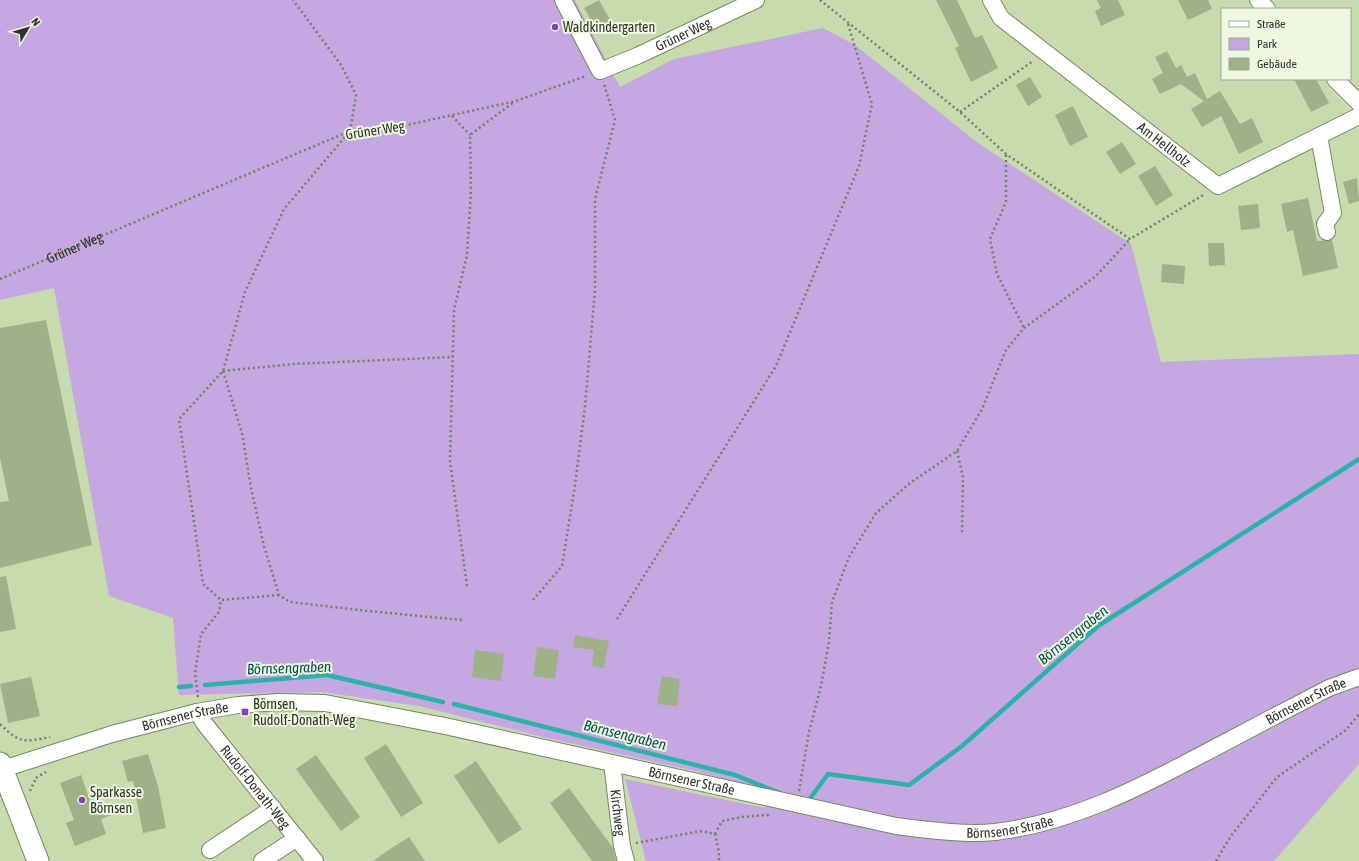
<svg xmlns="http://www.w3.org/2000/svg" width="1359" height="861" viewBox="0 0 1359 861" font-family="'Asap Condensed',sans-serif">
<rect width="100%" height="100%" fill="#c7dbae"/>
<!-- green -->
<polygon fill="#c5a7e2" points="0,0 575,0 620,87 674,59 823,28 855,45 978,143 1131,244 1161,362 1359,354 1359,764 1274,861 646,861 625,779 765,808 764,789 695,771 547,738 419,706 321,692 179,695 173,618 109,596 54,288 0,300"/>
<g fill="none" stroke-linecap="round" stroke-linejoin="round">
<!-- stream -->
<g stroke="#2cb2a8" stroke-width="4.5">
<polyline points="205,685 327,675 443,702"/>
<polyline points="179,687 191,686"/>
<polyline points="454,704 735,775 780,793"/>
<polyline points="809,800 828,774 909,785 962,746 1098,626 1359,459"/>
</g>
</g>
<!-- building -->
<g fill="#9fb287">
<polygon points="599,0 613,25 598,33 584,8"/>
<polygon points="936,0 957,0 975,38 982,35 998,68 971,82 955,48 959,46"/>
<polygon points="1097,0 1118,0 1125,15 1101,26 1095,11 1101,8"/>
<polygon points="1178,0 1208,0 1212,9 1188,20"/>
<polygon points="1167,51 1176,68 1181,65 1187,77 1195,73 1207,99 1220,91 1240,124 1252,118 1263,142 1239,154 1221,116 1202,127 1191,109 1204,101 1181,84 1160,94 1152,79 1163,73 1155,57"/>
<polygon points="1030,77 1042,97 1028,106 1016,85"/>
<polygon points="1294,79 1316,79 1329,103 1311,112"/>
<polygon points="1073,106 1088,137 1070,146 1055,115"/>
<polygon points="1122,142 1136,164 1120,174 1106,152"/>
<polygon points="1155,166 1173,195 1156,206 1138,176"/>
<polygon points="1357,178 1359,201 1349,204 1343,182"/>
<polygon points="1308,198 1317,241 1332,240 1338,268 1303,276 1293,230 1287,232 1281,204"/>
<polygon points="1258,204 1260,228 1241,230 1238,206"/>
<polygon points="1208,243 1224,243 1225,265 1209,266"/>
<polygon points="1162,264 1185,266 1184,284 1161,282"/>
<polygon points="46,320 92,545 0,568 0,502 9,501 0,458 0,328"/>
<polygon points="6,576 16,629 0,632 0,577"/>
<polygon points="575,635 609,641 604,668 592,666 594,650 573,647"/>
<polygon points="537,647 559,650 555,679 533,676"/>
<polygon points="475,650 504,654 501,681 472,677"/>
<polygon points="662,676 680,679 677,706 657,704"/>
<polygon points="31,677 40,716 8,723 0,684"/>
<polygon points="386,744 423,803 401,817 364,758"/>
<polygon points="148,754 158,786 166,828 143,833 133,781 128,782 122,761"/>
<polygon points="316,755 360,817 341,831 296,769"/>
<polygon points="476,761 522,829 499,844 454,776"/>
<polygon points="81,775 93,809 107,804 111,815 101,819 106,834 75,846 66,823 74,820 60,783"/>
<polygon points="569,788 613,848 616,861 592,861 550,803"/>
<polygon points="409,837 425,861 373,861 390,849"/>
</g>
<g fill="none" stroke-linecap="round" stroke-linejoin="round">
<!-- minor casing -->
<g stroke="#76885e" stroke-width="18">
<g id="minor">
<path id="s2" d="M563,0l37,71 37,-15 119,-56"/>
<path id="s3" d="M991,0l10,18 217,168 141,-70"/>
<polyline points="1258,0 1267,9"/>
<polyline points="1335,79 1359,103"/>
<polyline points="1319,136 1333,213 1325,224 1327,232"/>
<path id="s4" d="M197,712l7,11 111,138"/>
<path id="s5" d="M612,763l10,83 4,15"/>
<path id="s6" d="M0,770l112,-36 85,-22 41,-7 40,-3 47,1 120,23 451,100c33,4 67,9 99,6 75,-9 140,-42 206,-77 42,-22 85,-45 128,-67l30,-11"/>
<polyline points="210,850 273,808"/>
<polyline points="262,861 297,838"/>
</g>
</g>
<!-- major casing -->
<g stroke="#76885e" stroke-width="23">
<polyline id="major" points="0,763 38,861"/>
</g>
<!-- path -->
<g stroke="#748163" stroke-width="2.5" stroke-dasharray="2 3" stroke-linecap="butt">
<polyline points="820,0 960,112 1006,154 1130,239 1205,194"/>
<polyline points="960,112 1033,61"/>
<polyline points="452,116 470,135"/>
<polyline points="1006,155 1006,202 990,239 997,274 1024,328"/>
<path id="s1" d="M0,279l350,-148 16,3 150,-33 70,-25"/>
<polyline points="223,371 242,433 251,488 264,546 279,595 290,602 368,611 462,620"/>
<polyline points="223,371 294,364 453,357"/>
<polyline points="957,451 963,477 962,534"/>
<polyline points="467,586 450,461 454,310 467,255 471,191 470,135 514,102"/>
<polyline points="279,595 221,600 203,584 179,419 223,371 245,292 284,209 350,131 356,95 341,65 293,0"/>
<polyline points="533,600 562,566 575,485 585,406 595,290 595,199 615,120 604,84"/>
<polyline points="617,619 776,366 859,166 872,104 848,24"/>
<polyline points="198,697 195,674 201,634 219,612 221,600"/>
<path d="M0,724c20,20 24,18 50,13"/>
<polyline points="36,778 46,772"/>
<polyline points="30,791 36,778"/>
<polyline points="799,791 809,732 821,686 829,642 832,602 849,557 876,513 910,483 957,451 982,409 1006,350 1024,328 1096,276 1130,239"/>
<polyline points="715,834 722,821 742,817 768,815 771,813"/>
<polyline points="636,843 701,831 715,834 719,852 719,861"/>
<polyline points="1216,861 1231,836 1277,777 1346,730 1359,714"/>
</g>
<!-- minor -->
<use href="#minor" stroke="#fff" stroke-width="16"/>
<!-- major -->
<use href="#major" stroke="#fff" stroke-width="21"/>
</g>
<!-- markers -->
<g fill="#8341b6" stroke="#edf7e1" stroke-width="1.5">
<circle cx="555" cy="27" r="4"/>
<rect x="241" y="708" width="8" height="8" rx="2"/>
<circle cx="82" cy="800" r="4"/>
</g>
<g text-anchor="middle" stroke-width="4" stroke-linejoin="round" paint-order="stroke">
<!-- poi labels -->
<g font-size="14" fill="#2e3524" stroke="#edf7e1" text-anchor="start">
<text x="563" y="32">Waldkindergarten</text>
<text x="253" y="709">Börnsen,<tspan x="253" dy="16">Rudolf-Donath-Weg</tspan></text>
<text x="90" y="797">Sparkasse<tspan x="90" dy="16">Börnsen</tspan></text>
</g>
<!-- street labels -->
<g font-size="14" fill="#2e3524" stroke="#edf7e1">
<text dy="5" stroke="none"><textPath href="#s2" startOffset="171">Grüner Weg</textPath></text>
<text transform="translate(375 130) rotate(-9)" y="5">Grüner Weg</text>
<text dy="5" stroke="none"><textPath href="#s3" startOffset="227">Am Hellholz</textPath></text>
<text dy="5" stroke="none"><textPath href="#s1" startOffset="81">Grüner Weg</textPath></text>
<text dy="5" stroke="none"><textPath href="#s6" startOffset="1357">Börnsener Straße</textPath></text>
<text dy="5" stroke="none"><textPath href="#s6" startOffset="193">Börnsener Straße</textPath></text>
<text dy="5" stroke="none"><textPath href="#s6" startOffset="709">Börnsener Straße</textPath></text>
<text dy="5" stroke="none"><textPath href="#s4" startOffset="95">Rudolf-Donath-Weg</textPath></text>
<text dy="5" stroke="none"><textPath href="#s5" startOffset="50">Kirchweg</textPath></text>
<text dy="5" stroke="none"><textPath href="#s6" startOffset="1033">Börnsener Straße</textPath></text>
</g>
<!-- water labels -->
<g font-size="15" font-style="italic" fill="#06534e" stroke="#edf7e1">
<text transform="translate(1073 635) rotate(-39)" y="5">Börnsengraben</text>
<text transform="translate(289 668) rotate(-2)" y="5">Börnsengraben</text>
<text transform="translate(625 735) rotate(14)" y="5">Börnsengraben</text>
</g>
</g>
<!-- legend -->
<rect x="1221" y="8" width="130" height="72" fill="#edf7e1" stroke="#a1a995"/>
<rect x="1229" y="21" width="20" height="6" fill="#ffffff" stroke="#a1a995"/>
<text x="1257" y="28" font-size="12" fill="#2e3524">Straße</text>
<rect x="1229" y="38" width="20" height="12" fill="#c5a7e2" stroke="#a1a995"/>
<text x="1257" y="48" font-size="12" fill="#2e3524">Park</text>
<rect x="1229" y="58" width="20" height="12" fill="#9fb287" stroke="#a1a995"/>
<text x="1257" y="68" font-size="12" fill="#2e3524">Gebäude</text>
<!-- north arrow -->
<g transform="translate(28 28) rotate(52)" stroke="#edf7e1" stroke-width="3" paint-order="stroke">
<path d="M0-3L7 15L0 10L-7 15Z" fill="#2e3524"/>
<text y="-6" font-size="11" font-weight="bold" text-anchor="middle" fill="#2e3524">N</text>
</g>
</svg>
